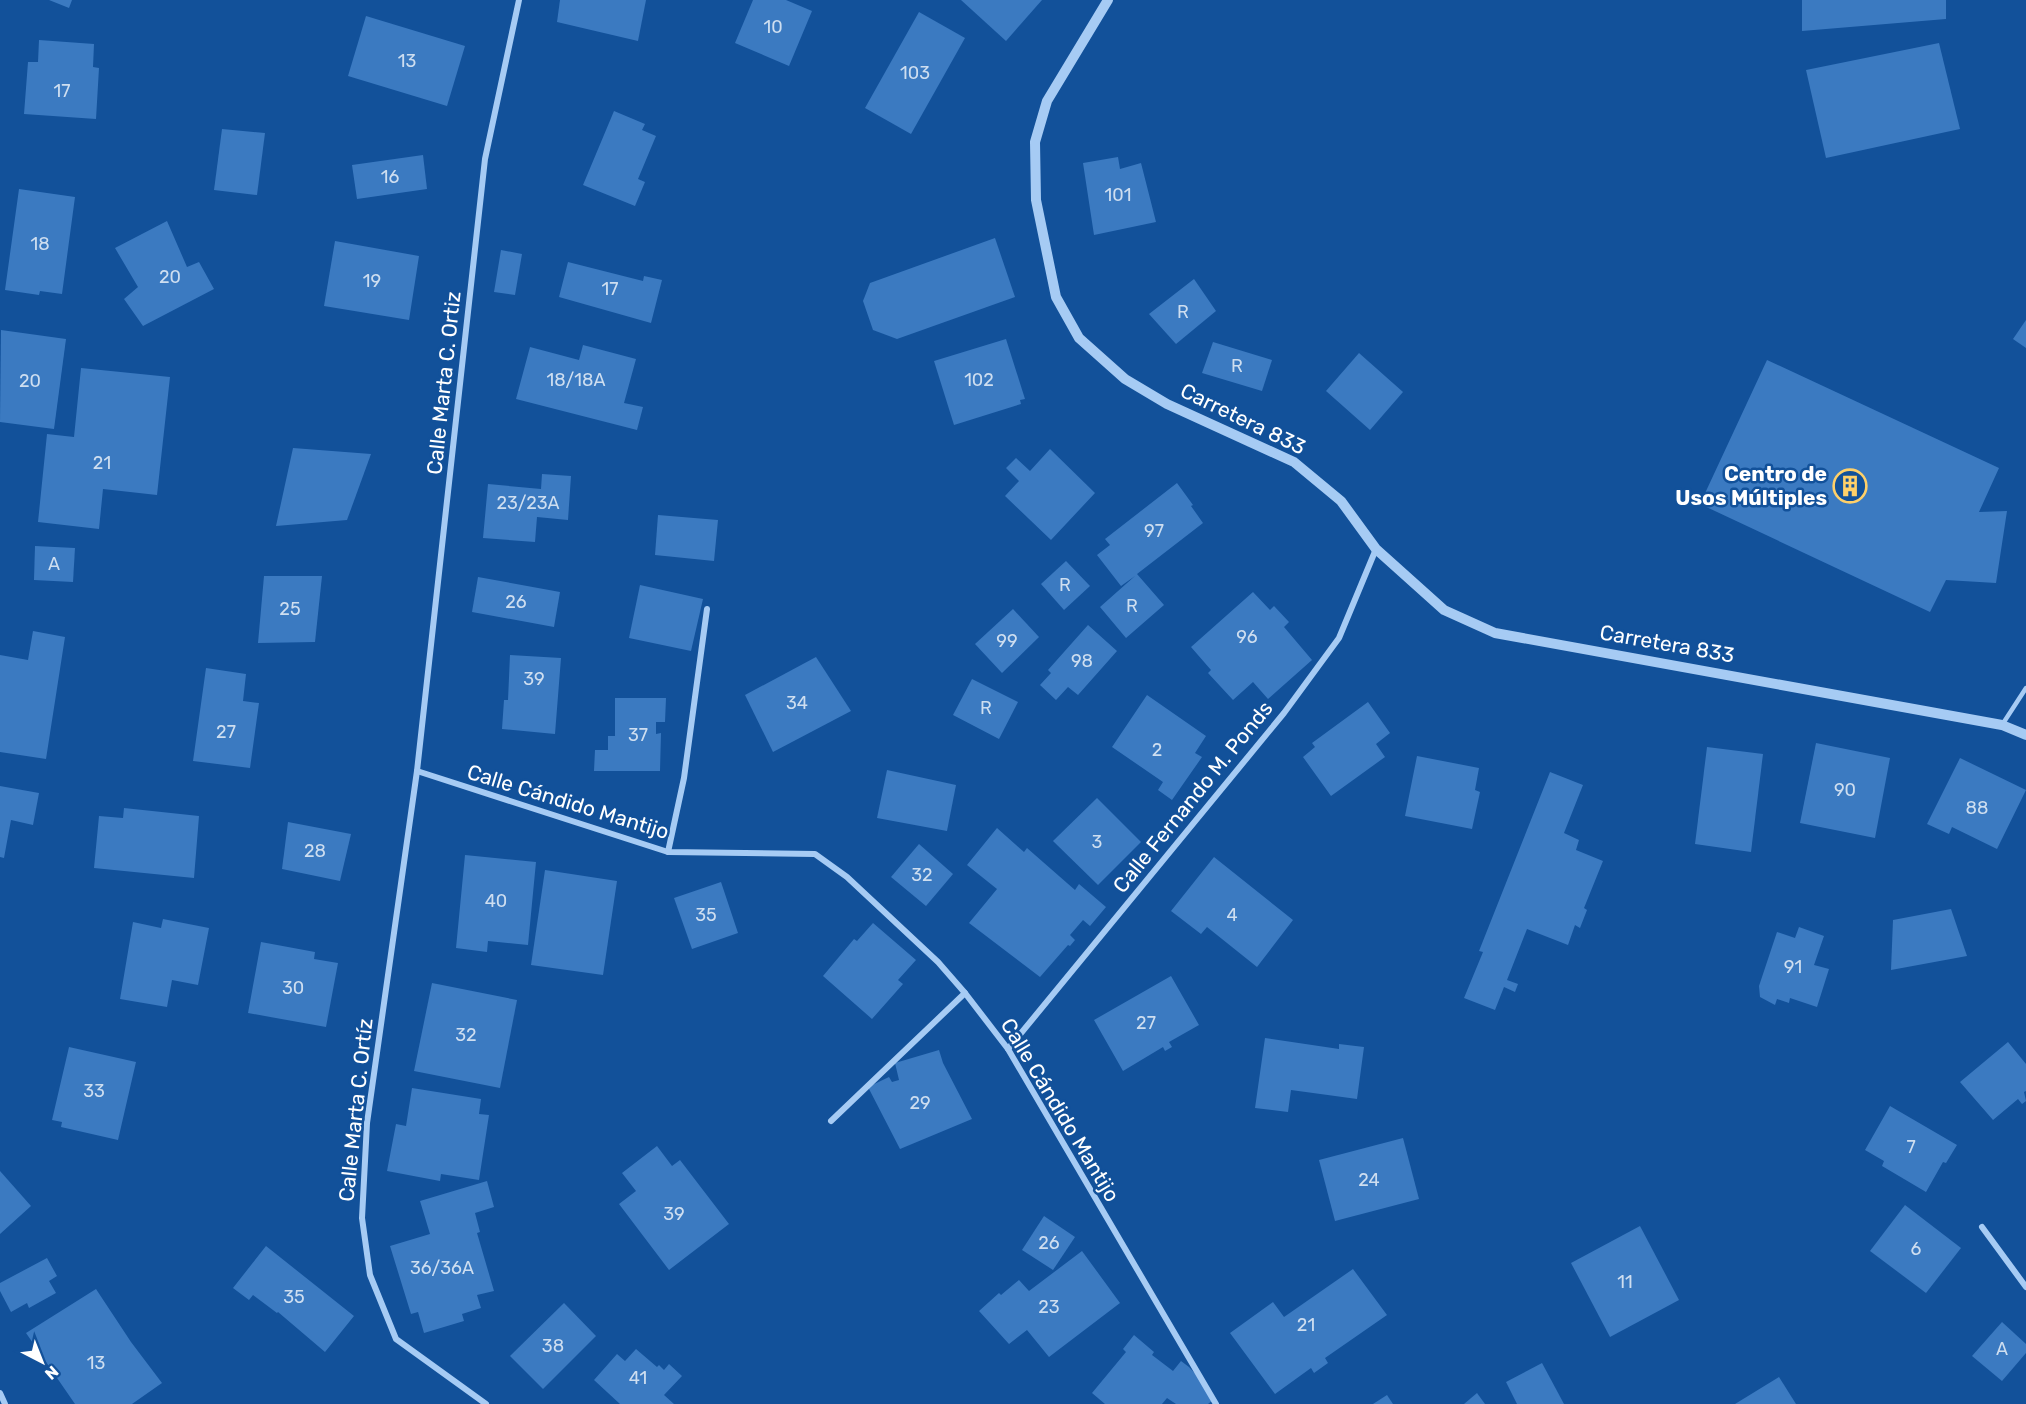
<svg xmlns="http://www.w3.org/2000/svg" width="2026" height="1404" viewBox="0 0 2026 1404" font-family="Rubik,sans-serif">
<rect width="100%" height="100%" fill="#12519a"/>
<!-- building -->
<g fill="#3b7ac1">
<polygon points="49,0 72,0 69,8"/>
<polygon points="560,0 646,0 638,41 557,22"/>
<polygon points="753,0 786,0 812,11 789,66 735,43"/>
<polygon points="961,0 1042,0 1006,41"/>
<polygon points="1802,0 1946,0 1946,19 1802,31"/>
<polygon points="919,12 965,38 911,134 865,108"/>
<polygon points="366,16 465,46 447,106 348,76"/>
<polygon points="39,40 94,44 93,67 99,68 96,119 24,114 28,62 38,62"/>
<polygon points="1939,43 1960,129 1826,158 1806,70"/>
<polygon points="614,111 645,124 642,130 656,136 638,179 645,182 635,206 583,185"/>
<polygon points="222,129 265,133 257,195 214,190"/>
<polygon points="423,155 427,189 357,199 352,165"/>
<polygon points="1118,157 1120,169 1141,163 1156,222 1094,235 1083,163"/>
<polygon points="19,189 75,197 62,294 40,291 39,295 5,290"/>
<polygon points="167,221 187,267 199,262 214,289 143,326 124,299 138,287 115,248"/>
<polygon points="995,238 1015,297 897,339 873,330 863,301 870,283"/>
<polygon points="335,241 419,256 409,320 324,306"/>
<polygon points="501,250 522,254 515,295 494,292"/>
<polygon points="568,262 643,281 644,276 662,280 651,323 559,297"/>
<polygon points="1194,279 1216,311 1176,344 1149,314"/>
<polygon points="2026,320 2026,348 2013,339"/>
<polygon points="1,330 66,339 54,429 0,422"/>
<polygon points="1006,339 1025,399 1020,400 1021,404 954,425 934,361"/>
<polygon points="1213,342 1272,360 1262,391 1202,373"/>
<polygon points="583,345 636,359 624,403 643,407 637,430 516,399 530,347 579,360"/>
<polygon points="1359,353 1403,392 1370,430 1326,391"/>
<polygon points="1767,360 1999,468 1979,512 2007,511 1996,583 1946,580 1930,612 1700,504"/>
<polygon points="81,368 170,377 157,495 103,489 99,529 38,522 47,434 74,437"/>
<polygon points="293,448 371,454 347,520 276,526"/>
<polygon points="1050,449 1095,493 1051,540 1005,496 1019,481 1006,468 1016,458 1030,471"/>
<polygon points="542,474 571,476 568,520 537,517 535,542 483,538 488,484 541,489"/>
<polygon points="1177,483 1193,505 1191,506 1203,523 1137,574 1164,605 1126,638 1100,607 1135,576 1121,586 1097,555 1110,545 1105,539"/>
<polygon points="658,515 718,520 714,561 655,555"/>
<polygon points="35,546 75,548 73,582 34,580"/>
<polygon points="1066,561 1090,586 1064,610 1041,584"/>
<polygon points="264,576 322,576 315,642 258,643"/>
<polygon points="478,577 560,592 554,627 472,612"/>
<polygon points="640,585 703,599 691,651 629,638"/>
<polygon points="1253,592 1270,610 1274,606 1289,622 1284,627 1312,660 1268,699 1253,682 1233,700 1208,673 1211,670 1191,647"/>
<polygon points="1013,609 1039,637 1002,673 975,644"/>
<polygon points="1088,625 1117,651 1078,695 1068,687 1056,700 1040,685 1051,673 1048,670"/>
<polygon points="33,631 65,637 46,759 0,752 0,655 28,660"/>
<polygon points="510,655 561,658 555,734 502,729 504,700 508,700"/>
<polygon points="816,657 851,711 773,752 745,695"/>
<polygon points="206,668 246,674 243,701 259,703 250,768 193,761"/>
<polygon points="972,679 1018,702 999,739 953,715"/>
<polygon points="1147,695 1206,736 1195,753 1202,757 1172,800 1158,790 1163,782 1112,747"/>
<polygon points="615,698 666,698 665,722 656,722 656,734 661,733 660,771 594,771 595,750 608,750 608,736 615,736"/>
<polygon points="1368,702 1390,733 1376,744 1385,757 1331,796 1303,757 1315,747 1312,743"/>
<polygon points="1816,743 1890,758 1875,838 1800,823"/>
<polygon points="1707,747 1763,754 1751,852 1695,844"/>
<polygon points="1417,756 1479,768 1475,790 1480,792 1472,829 1405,816"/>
<polygon points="1960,758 2026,790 1997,849 1952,827 1949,834 1927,824"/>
<polygon points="887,770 956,785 947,831 877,818"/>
<polygon points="1550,772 1583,785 1564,833 1579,840 1576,850 1603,861 1584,908 1587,910 1580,928 1575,925 1568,945 1527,929 1507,980 1518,984 1515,992 1504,987 1495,1010 1464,998 1483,952 1479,951"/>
<polygon points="0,786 39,793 33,825 11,820 4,858 0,857"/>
<polygon points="1097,798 1141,842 1098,885 1053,841"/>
<polygon points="124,808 199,816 194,878 94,868 99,816 123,818"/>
<polygon points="288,822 351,834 340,881 282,869"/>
<polygon points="997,828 1024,852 1027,848 1075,890 1079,884 1106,907 1090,926 1083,920 1070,935 1075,940 1070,946 1068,945 1040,977 969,923 997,889 967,865"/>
<polygon points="919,844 953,874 926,906 891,877"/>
<polygon points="465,855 536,862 528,945 488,941 487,952 456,948"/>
<polygon points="1214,857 1293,920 1257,967 1207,927 1201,934 1171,911"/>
<polygon points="545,870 617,881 603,975 531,965"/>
<polygon points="721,882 738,933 692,949 674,898"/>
<polygon points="1951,909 1967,956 1891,970 1893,920"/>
<polygon points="163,919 209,928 198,985 172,980 167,1007 120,999 133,922 161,928"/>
<polygon points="873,923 916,960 898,980 903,984 872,1019 823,976 854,939 857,941"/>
<polygon points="1799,927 1824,936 1814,965 1829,969 1817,1007 1790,998 1789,1003 1777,999 1775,1005 1760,997 1759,986 1777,932 1795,938"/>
<polygon points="261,942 315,952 314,959 338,963 326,1027 248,1013"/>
<polygon points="1171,976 1199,1025 1169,1042 1172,1047 1165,1051 1163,1047 1123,1071 1094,1020"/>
<polygon points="432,983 517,1000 500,1088 414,1071"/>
<polygon points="1265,1038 1339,1049 1339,1044 1364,1047 1357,1099 1291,1090 1288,1112 1255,1108"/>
<polygon points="2008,1042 2026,1064 2026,1091 2024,1092 2026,1101 2022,1104 2018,1099 1993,1120 1960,1082"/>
<polygon points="69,1047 136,1062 118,1140 61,1127 62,1122 52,1120"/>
<polygon points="939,1050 943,1063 972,1119 900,1149 868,1087 889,1077 892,1082 899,1080 895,1063"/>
<polygon points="412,1088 481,1099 479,1114 489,1115 479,1180 441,1174 440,1181 387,1171 396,1124 406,1126"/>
<polygon points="1890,1106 1957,1145 1946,1163 1943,1162 1926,1192 1882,1166 1884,1161 1865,1150"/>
<polygon points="1403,1138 1419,1199 1335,1221 1319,1160"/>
<polygon points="657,1146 672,1166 680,1160 729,1224 669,1270 619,1204 636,1191 622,1173"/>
<polygon points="0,1171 31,1206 0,1234"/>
<polygon points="487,1181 494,1207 475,1213 480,1232 477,1233 494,1291 477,1295 481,1308 462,1314 464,1321 424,1333 418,1312 411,1314 390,1246 430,1234 420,1201"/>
<polygon points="1905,1205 1961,1248 1926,1293 1870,1251"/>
<polygon points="1044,1216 1075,1237 1053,1270 1022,1250"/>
<polygon points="1640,1226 1679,1300 1610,1337 1571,1263"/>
<polygon points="266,1246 354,1316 325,1352 278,1312 277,1313 253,1295 249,1300 233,1288"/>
<polygon points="1082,1251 1120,1303 1049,1357 1027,1330 1009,1344 979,1311 999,1293 1001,1295 1019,1280 1029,1291"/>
<polygon points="47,1258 57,1276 49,1281 56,1293 29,1308 27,1303 11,1312 0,1291 0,1283"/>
<polygon points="1353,1269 1387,1315 1325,1358 1328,1363 1314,1373 1311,1368 1275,1394 1230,1333 1273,1302 1284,1317"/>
<polygon points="96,1289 131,1342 162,1383 132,1404 75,1404 26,1333"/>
<polygon points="564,1303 596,1336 543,1389 510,1356"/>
<polygon points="2002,1322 2026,1344 2026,1353 2002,1381 1972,1356"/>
<polygon points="1134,1335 1154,1352 1152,1355 1173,1371 1181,1361 1189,1367 1202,1381 1213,1400 1208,1404 1176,1404 1167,1398 1162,1404 1105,1404 1092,1393 1126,1352 1123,1349"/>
<polygon points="636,1349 657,1367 659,1365 664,1370 669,1364 682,1376 664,1395 674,1404 620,1404 594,1380 617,1354 625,1361"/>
<polygon points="1542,1363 1564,1404 1517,1404 1506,1382"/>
<polygon points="1779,1377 1796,1404 1735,1404"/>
<polygon points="1477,1393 1485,1404 1464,1404"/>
<polygon points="1387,1395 1393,1404 1373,1404"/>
</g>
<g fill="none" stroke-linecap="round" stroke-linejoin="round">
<!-- service -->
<polyline stroke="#a6cbf4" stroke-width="4.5" points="2002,725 2026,688"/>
<!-- minor -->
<g stroke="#a6cbf4" stroke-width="6">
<polyline points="417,771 668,852 815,854 847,877 938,962 965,993 1008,1049 1216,1404"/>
<polyline points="668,852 684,778 707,609"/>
<polyline points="1008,1049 1284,713 1339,638 1376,549"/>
<polyline points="831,1121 965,993"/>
<polyline points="1982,1227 2026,1287"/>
<polyline points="0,1393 5,1404"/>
<polyline points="486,1404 396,1339 370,1275 362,1218 367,1123 417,771 485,159 519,0"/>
</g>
<!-- tertiary -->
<polyline stroke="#a6cbf4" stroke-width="10" points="1108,0 1047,101 1035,142 1036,200 1056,297 1079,338 1125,379 1167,404 1294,462 1341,501 1376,549 1444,610 1495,633 2002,725 2026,735"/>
</g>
<!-- icons -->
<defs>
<g id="building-ring" transform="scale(1.725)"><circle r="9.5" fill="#12519a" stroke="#ffd069" stroke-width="1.5"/><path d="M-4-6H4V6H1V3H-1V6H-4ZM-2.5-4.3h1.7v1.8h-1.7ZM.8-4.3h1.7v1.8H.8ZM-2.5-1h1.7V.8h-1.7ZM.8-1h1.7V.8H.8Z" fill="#ffd069"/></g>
</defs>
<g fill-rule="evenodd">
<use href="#building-ring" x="1850" y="486"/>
</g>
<g text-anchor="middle" stroke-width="5" stroke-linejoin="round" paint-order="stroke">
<!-- number labels -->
<g font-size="18" fill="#cedef0">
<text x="773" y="33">10</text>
<text x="407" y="67">13</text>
<text x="915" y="79">103</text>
<text x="62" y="97">17</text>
<text x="390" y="183">16</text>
<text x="1118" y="201">101</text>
<text x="40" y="250">18</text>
<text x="170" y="283">20</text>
<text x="372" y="287">19</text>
<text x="610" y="295">17</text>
<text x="1183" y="318">R</text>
<text x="1237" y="372">R</text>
<text x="576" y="386">18/18A</text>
<text x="979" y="386">102</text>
<text x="30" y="387">20</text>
<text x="102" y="469">21</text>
<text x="528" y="509">23/23A</text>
<text x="1154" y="537">97</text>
<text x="54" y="570">A</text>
<text x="1065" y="591">R</text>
<text x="516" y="608">26</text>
<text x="1132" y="612">R</text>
<text x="290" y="615">25</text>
<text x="1247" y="643">96</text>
<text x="1007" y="647">99</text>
<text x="1082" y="667">98</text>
<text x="534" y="685">39</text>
<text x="797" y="709">34</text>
<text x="986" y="714">R</text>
<text x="226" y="738">27</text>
<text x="638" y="741">37</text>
<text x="1157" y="756">2</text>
<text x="1845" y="796">90</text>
<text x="1977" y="814">88</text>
<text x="1097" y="848">3</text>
<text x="315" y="857">28</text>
<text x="922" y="881">32</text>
<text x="496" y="907">40</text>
<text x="706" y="921">35</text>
<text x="1232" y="921">4</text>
<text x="1793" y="973">91</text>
<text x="293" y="994">30</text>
<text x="1146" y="1029">27</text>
<text x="466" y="1041">32</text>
<text x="94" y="1097">33</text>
<text x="920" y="1109">29</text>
<text x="1911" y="1153">7</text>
<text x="1369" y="1186">24</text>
<text x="674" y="1220">39</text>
<text x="1049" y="1249">26</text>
<text x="1916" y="1255">6</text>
<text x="442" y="1274">36/36A</text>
<text x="1625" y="1288">11</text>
<text x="294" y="1303">35</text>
<text x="1049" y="1313">23</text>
<text x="1306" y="1331">21</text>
<text x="553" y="1352">38</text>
<text x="2002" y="1355">A</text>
<text x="96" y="1369">13</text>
<text x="638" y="1384">41</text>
</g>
<!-- street labels -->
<g font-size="21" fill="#fff" stroke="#12519a">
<text transform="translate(444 383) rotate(-84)" y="7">Calle Marta C. Ortiz</text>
<text transform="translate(1243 419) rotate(26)" y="7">Carretera 833</text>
<text transform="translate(1667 644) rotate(10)" y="7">Carretera 833</text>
<text transform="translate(1193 797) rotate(-51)" y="7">Calle Fernando M. Ponds</text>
<text transform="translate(568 802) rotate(17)" y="7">Calle Cándido Mantijo</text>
<text transform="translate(356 1110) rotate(-84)" y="7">Calle Marta C. Ortíz</text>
<text transform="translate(1060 1110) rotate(59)" y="7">Calle Cándido Mantijo</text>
</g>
<!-- poi labels -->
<g font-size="21" font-weight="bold" fill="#fff" stroke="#12519a" text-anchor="end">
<text x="1827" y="481">Centro de<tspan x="1827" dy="24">Usos Múltiples</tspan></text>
</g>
</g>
<!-- north arrow -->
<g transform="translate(42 1362) rotate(138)" stroke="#12519a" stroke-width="4.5" paint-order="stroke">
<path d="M0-4.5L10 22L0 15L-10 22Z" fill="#ffffff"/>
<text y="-9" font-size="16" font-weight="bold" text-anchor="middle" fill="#ffffff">N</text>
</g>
</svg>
